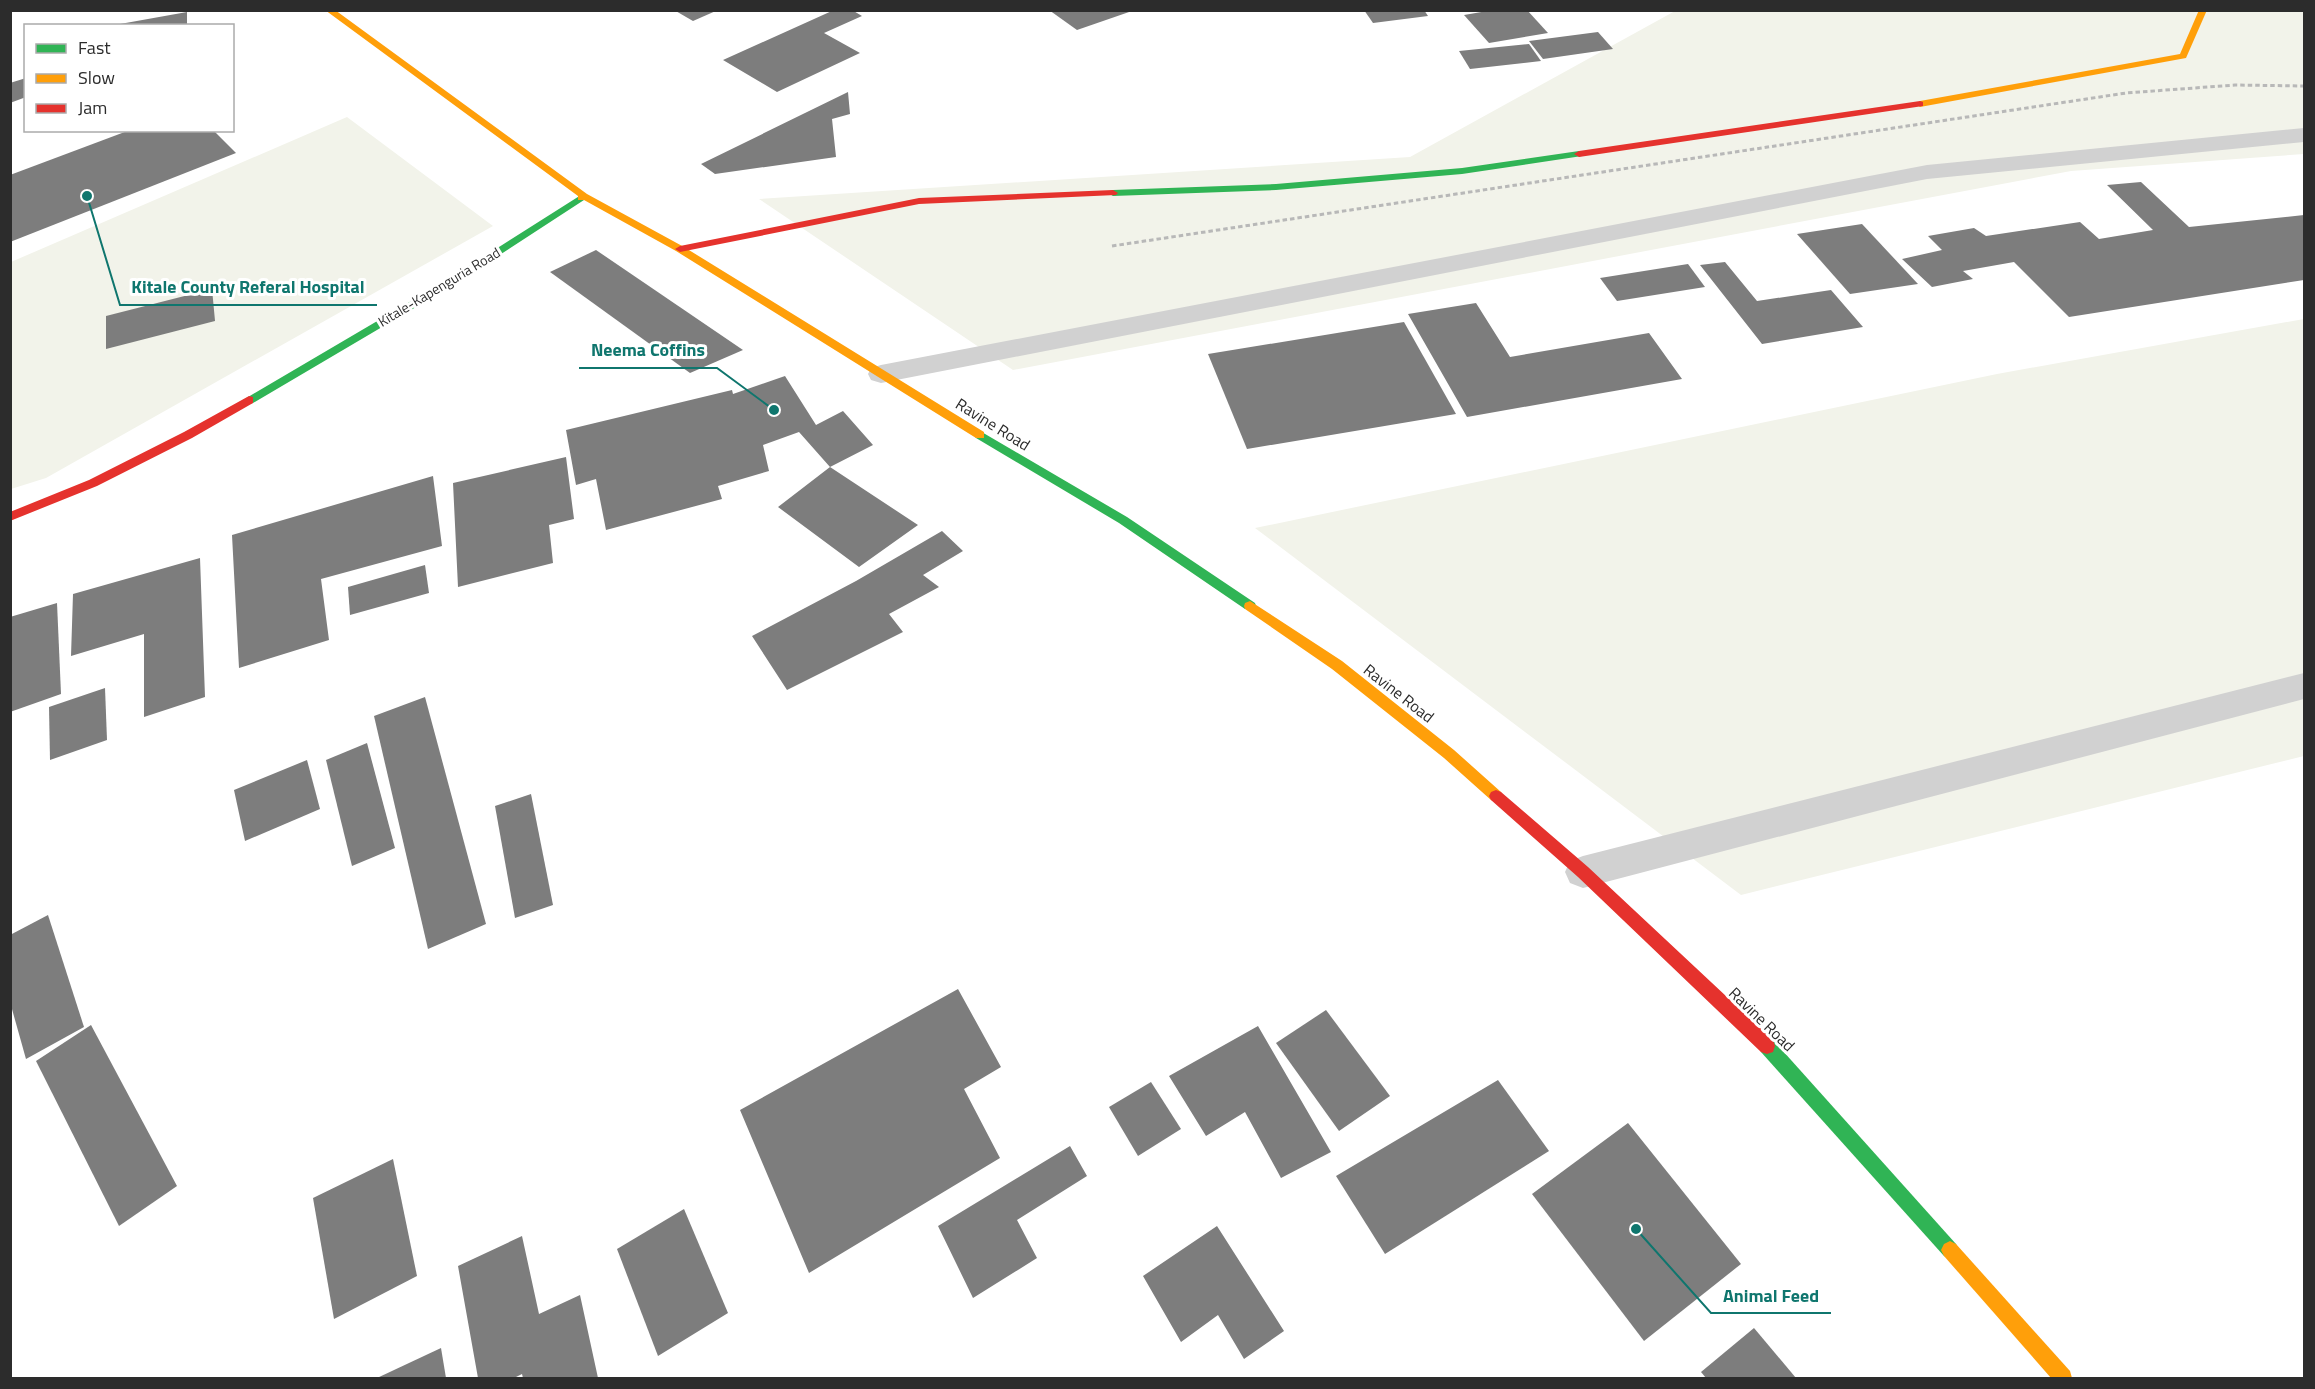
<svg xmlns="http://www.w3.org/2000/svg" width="2315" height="1389" viewBox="0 0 2315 1389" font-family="'Titillium Web',sans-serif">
<rect width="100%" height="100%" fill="#fff"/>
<!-- green -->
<g fill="#f2f3ea">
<polygon points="1675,11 2304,11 2304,154 2071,171 1013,370 759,199 1410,157"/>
<polygon points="347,117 493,226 46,478 11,489 11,262"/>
<polygon points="2304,319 2304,756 1741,895 1255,528 1997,374"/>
</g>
<!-- building -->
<g fill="#7d7d7d">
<polygon points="674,10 718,10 693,21"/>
<polygon points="834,10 852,10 862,16 824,33 860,53 777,92 723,60"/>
<polygon points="1049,10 1132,10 1132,11 1077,30"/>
<polygon points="1364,10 1424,10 1428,16 1373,23"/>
<polygon points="1493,10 1527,10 1548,33 1489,43 1464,15"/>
<polygon points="187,12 187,26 121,26 120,24"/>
<polygon points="1598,32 1613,49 1543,59 1529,41"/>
<polygon points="1529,44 1541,61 1470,69 1459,51"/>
<polygon points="26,78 26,97 10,103 10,83"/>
<polygon points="848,92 850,114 832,119 836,157 715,174 701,164"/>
<polygon points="130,130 213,130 236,153 10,242 10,175"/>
<polygon points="2141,182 2189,227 2304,215 2304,280 2069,317 2014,262 1963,271 1973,279 1932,287 1902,259 1942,250 1928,236 1974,228 1986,236 2080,222 2099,239 2153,230 2107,185"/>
<polygon points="1862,224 1918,284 1850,294 1797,234"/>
<polygon points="596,250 743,350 690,373 550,272"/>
<polygon points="1725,262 1757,301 1831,290 1863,327 1762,344 1700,265"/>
<polygon points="1688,264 1705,287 1617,301 1600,278"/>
<polygon points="212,289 215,321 106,349 106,316"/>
<polygon points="1476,303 1510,357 1649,333 1682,379 1467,417 1408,314"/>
<polygon points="1404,322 1456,414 1247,449 1208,354"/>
<polygon points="785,376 816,425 843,411 873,445 830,467 918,525 859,567 778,507 830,467 799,432 763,445 769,471 718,486 722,499 606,530 596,479 576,485 566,430 732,390 733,394"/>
<polygon points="566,457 574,519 549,525 553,563 458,587 453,483"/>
<polygon points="433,476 442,546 321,579 329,640 239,668 232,535"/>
<polygon points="942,531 963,551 923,575 939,587 889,614 903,632 787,690 752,636 856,581"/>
<polygon points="200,558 205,697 144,717 144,634 71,656 73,594"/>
<polygon points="425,565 429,593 350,615 348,587"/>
<polygon points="57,603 61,694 10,712 10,617"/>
<polygon points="105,688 107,740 50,760 49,707"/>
<polygon points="425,697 486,924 428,949 374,716"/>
<polygon points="367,743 395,848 352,866 326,760"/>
<polygon points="307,760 320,809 245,841 234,790"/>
<polygon points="531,794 553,905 515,918 495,806"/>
<polygon points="48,915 84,1027 26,1059 10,1002 10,935"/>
<polygon points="958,989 1001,1067 964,1089 1000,1158 809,1273 740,1110"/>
<polygon points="1326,1010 1390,1096 1339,1131 1276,1043"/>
<polygon points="91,1025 177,1186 119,1226 36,1061"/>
<polygon points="1258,1026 1331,1152 1281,1178 1245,1112 1206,1136 1169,1076"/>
<polygon points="1498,1080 1549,1151 1385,1254 1336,1176"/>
<polygon points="1151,1082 1181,1129 1138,1156 1109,1107"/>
<polygon points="1628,1123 1741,1264 1644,1341 1532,1194"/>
<polygon points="1070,1146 1087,1176 1017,1220 1037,1258 973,1298 938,1226"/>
<polygon points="393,1159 417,1276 334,1319 313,1198"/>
<polygon points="684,1209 728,1313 658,1356 617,1249"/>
<polygon points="1217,1226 1284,1331 1244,1359 1218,1315 1181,1342 1143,1276"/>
<polygon points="522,1236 539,1314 580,1295 598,1378 523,1378 522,1374 514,1378 478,1378 458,1266"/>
<polygon points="1754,1328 1796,1378 1706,1378 1701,1372"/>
<polygon points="441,1348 446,1378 377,1378"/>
</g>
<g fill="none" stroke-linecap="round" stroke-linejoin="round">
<!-- street -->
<g fill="#d1d1d1" fill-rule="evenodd">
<polygon points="2304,128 2304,142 1927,179 881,383 871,380 868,374 871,368 881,365 1927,165"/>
<polygon points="2304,673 2304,699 1583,888 1570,883 1565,872 1570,861 1583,856"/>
</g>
<!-- fast -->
<g fill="#30b455" fill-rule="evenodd">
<polygon points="1579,151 1582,152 1582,156 1462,174 1276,190 1113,196 1108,193 1113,190 1276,184 1462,168"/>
<polygon points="581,195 586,198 584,200 455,284 253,403 249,404 243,400 447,280"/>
<polygon points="980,431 1127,517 1255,603 1256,606 1255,609 1245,609 1119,523 976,438 974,435"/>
<polygon points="1767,1038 1773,1040 1956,1244 1959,1250 1956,1256 1950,1259 1944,1256 1761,1052 1759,1046 1761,1040"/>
</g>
<!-- slow -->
<g fill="#ff9f0a" fill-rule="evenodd">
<polygon points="325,10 335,10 587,194 684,247 984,432 984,438 976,438 676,251 584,200 578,200 578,196"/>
<polygon points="2199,10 2207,10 2186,58 1920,107 1916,104 1920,101 2180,54"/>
<polygon points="1250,601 1342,661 1454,750 1501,792 1503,796 1501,800 1496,802 1491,800 1444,758 1332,669 1245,609 1244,606 1245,603"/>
<polygon points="1950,1241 1956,1244 2070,1371 2072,1378 2051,1378 1944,1256 1941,1250 1944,1244"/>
</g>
<!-- jam -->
<g fill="#e5322d" fill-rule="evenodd">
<polygon points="1920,101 1923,102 1923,106 1579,157 1574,154 1579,151"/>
<polygon points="1113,190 1118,193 1116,195 919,204 680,252 675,249 680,246 919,198"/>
<polygon points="249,396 253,397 253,403 192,438 97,486 10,521 10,512 89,480 184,432"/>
<polygon points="1496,790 1501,792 1588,867 1773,1040 1775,1046 1773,1052 1767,1054 1761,1052 1578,877 1491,800 1489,796 1491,792"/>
</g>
<!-- rail -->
<polyline stroke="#b8b8b8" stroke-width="3" stroke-dasharray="4.5 3" stroke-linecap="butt" points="1112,246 2126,93 2235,85 2304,86"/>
</g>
<g text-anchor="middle" stroke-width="6" stroke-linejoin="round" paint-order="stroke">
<!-- far-street labels -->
<g font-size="14" fill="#2c2c2c" stroke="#fff">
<text transform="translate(439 287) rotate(-31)" y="5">Kitale-Kapenguria Road</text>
</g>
<!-- street labels -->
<g font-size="16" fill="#2c2c2c" stroke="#fff">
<text transform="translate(993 424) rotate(32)" y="6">Ravine Road</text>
<text transform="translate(1399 693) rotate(38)" y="6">Ravine Road</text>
<text transform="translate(1762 1019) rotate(44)" y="6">Ravine Road</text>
</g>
</g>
<!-- callouts -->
<path fill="none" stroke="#0f766e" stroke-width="2" d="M87 196L120 305H377M774 410L717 368H579M1636 1229L1711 1313H1831"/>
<g fill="#0f766e" stroke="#fff" stroke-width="2">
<circle cx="87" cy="196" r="6"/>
<circle cx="774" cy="410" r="6"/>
<circle cx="1636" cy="1229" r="6"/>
</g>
<g font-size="18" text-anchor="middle" font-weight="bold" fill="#0f766e" stroke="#fff" stroke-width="6" stroke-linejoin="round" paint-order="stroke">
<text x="248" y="293">Kitale County Referal Hospital</text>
<text x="648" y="356">Neema Coffins</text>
<text x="1771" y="1302">Animal Feed</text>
</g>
<!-- border -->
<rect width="2315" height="1389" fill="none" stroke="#2c2c2c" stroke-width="24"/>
<!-- legend -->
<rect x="24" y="24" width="210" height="108" fill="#ffffff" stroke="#ababab" stroke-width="1.5"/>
<rect x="36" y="44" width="30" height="9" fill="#30b455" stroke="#ababab" stroke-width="1.5"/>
<text x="78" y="54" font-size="18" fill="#2c2c2c">Fast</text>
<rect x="36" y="74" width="30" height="9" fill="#ff9f0a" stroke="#ababab" stroke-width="1.5"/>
<text x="78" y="84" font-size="18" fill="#2c2c2c">Slow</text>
<rect x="36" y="104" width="30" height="9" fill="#e5322d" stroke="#ababab" stroke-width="1.5"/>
<text x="78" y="114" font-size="18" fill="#2c2c2c">Jam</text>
</svg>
